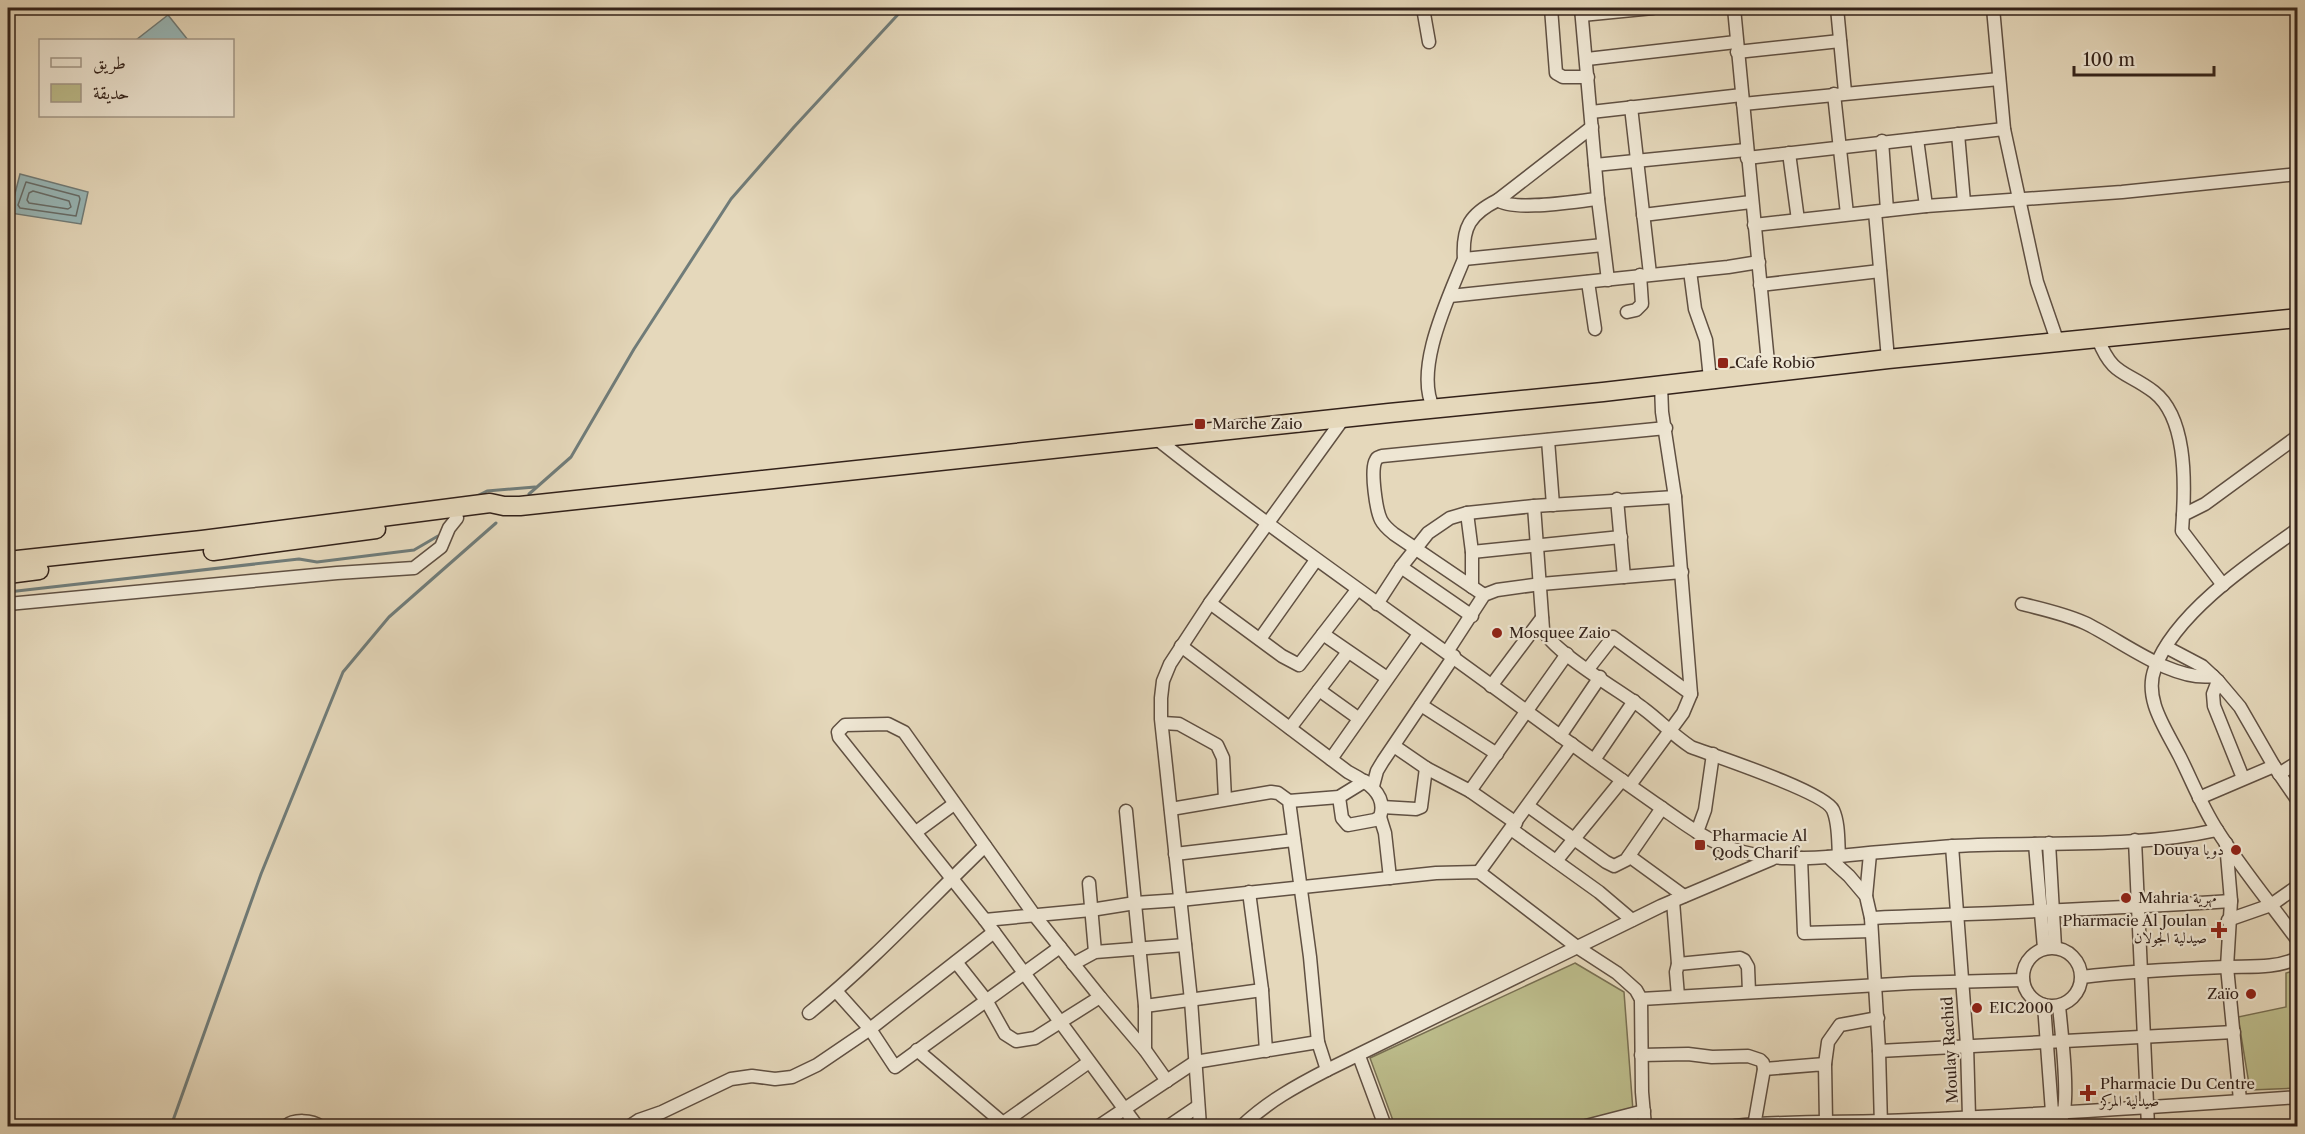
<svg xmlns="http://www.w3.org/2000/svg" width="2305" height="1134" viewBox="0 0 2305 1134" font-family="'Libre Caslon Text',Amiri,serif">
<rect width="100%" height="100%" fill="#e5d8bb"/>
<filter id="stains"><feTurbulence type="fractalNoise" baseFrequency=".00333" numOctaves="4"/><feColorMatrix values="0 0 0 0 .2 0 0 0 0 .09 0 0 0 0 .02 0 0 0 .5 -.17"/></filter>
<radialGradient id="worn" r=".72"><stop offset=".6" stop-color="#630" stop-opacity="0"/><stop offset="1" stop-color="#630" stop-opacity=".3"/></radialGradient>
<!-- green -->
<g fill="#bcbc8b" stroke="#786f52" stroke-width="1.5">
<polygon points="1575,963 1624,992 1633,1111 1576,1126 1395,1126 1370,1058"/>
<polygon points="2297,970 2297,1088 2250,1090 2238,1017 2286,1007 2286,973"/>
</g>
<!-- water -->
<g fill="#98b8b9" stroke="#707c79" stroke-width="1.5">
<polygon points="168,15 188,40 136,40"/>
<polygon points="20,174 88,192 81,224 10,213"/>
</g>
<g fill="none" stroke-linecap="round" stroke-linejoin="round">
<!-- shore -->
<g stroke="#666d6a" stroke-width="1.5">
<polygon points="26,182 79,196 80,199 76,216 20,208 18,205"/>
<polygon points="33,191 69,201 71,207 68,209 29,203 27,200 29,193"/>
</g>
<!-- stream -->
<g stroke="#707c79" stroke-width="3">
<polyline points="529,494 571,457 634,349 731,199 794,127 904,8"/>
<polyline points="477,496 487,491 535,487"/>
<polyline points="8,592 299,559 317,562 414,550 438,536"/>
<polyline points="171,1126 261,874 343,672 389,617 496,523"/>
</g>
<!-- minor casing -->
<g stroke="#605042" stroke-width="15">
<g id="minor">
<polyline points="1423,8 1429,42"/>
<polyline points="1551,8 1556,73 1563,77 1588,77"/>
<polyline points="1581,8 1598,199 1608,280"/>
<polyline points="1734,8 1769,373"/>
<polyline points="1837,8 1845,92"/>
<polyline points="1993,8 2004,129 2037,282 2058,343"/>
<polyline points="1582,15 1653,8"/>
<polyline points="1737,52 1840,41"/>
<polyline points="1587,59 1736,42"/>
<polyline points="1834,94 1847,214"/>
<polyline points="1743,104 1999,79"/>
<polyline points="1631,107 1650,274"/>
<polyline points="1591,112 1742,95"/>
<path d="M1592,127l-94,73c15,12 79,1 100,-1"/>
<polyline points="1958,134 1964,202"/>
<polyline points="1917,139 1926,206"/>
<polyline points="1882,141 1887,210"/>
<polyline points="1789,153 1798,220"/>
<polyline points="1747,158 2004,129"/>
<polyline points="1595,165 1746,150"/>
<polyline points="1875,212 1888,359"/>
<polyline points="1643,215 1751,202"/>
<polyline points="1754,225 1926,206 2122,192 2298,174"/>
<polyline points="1464,259 1603,245"/>
<polyline points="1690,271 1695,309 1706,340 1710,379"/>
<polyline points="1588,282 1595,329"/>
<polyline points="1760,285 1880,271"/>
<polyline points="1450,296 1728,267 1759,262"/>
<polyline points="1627,312 1636,310 1642,304 1640,275"/>
<path d="M2098,339c15,38 27,31 56,53 32,25 31,87 29,123"/>
<path d="M1434,409c-21,-39 15,-112 30,-150 -2,-32 6,-45 34,-59"/>
<path d="M1157,439c121,96 248,182 372,274 42,31 84,61 127,91 25,17 48,36 77,45 35,12 71,10 107,7 37,-4 76,-7 114,-10 87,-5 177,3 263,-16"/>
<polyline points="1548,440 1553,505"/>
<polyline points="1617,499 1624,577"/>
<path d="M1534,506l9,123c8,22 79,63 101,80 16,12 30,27 47,38 24,9 134,45 142,63 6,13 5,32 6,46"/>
<polyline points="1467,513 1472,552 1472,587"/>
<path d="M2298,529c-47,33 -123,84 -143,139 -12,31 11,61 25,89 12,24 22,50 37,73 24,38 54,74 81,111"/>
<polyline points="1472,552 1621,537"/>
<polyline points="1401,567 1472,616"/>
<polyline points="2223,585 2182,531 2183,515 2205,504 2298,436"/>
<path d="M1484,595l-90,-61c-5,-4 -10,-8 -13,-14 -5,-10 -10,-47 -6,-58 2,-5 2,-4 7,-6l284,-28"/>
<polyline points="1210,603 1282,656 1299,665 1357,590"/>
<polyline points="8,604 337,573 414,568 441,547 449,528 457,518"/>
<polyline points="1377,604 1401,567 1428,533 1450,518 1467,513 1534,506 1675,497"/>
<path d="M2022,604c21,5 43,10 63,19 36,17 87,59 128,53"/>
<polyline points="1323,634 1387,678"/>
<polyline points="1260,639 1316,560"/>
<path d="M1181,646l167,126c17,9 40,21 32,45l-5,3 -27,5 -6,-7 -3,-21"/>
<polyline points="2166,647 2202,666 2218,681 2240,707 2274,766 2298,801"/>
<polyline points="1447,652 1484,595 1497,590 1541,584 1682,572"/>
<polyline points="1588,669 1613,637 1691,694"/>
<polyline points="2218,681 2213,694 2214,706 2243,778"/>
<polyline points="1491,686 1542,618"/>
<polyline points="1319,690 1358,718"/>
<polyline points="1421,705 1497,754"/>
<polyline points="1163,723 1179,724 1217,745 1223,758 1225,799"/>
<polyline points="1290,728 1348,652"/>
<polyline points="1560,736 1600,677"/>
<polyline points="1394,746 1426,768"/>
<polyline points="1331,759 1419,634"/>
<polyline points="1594,760 1634,701"/>
<polyline points="2279,774 2298,762"/>
<polyline points="1630,785 1683,713 1691,694 1675,497 1662,412 1661,385"/>
<polyline points="1373,786 1377,771 1383,761 1454,656"/>
<polyline points="1470,791 1516,823"/>
<polyline points="2199,798 2274,766"/>
<polyline points="1289,801 1339,797 1365,781"/>
<polyline points="1528,806 1606,862 1614,866 1626,860 1662,808"/>
<polyline points="1382,807 1416,809 1421,807 1426,768 1470,791 1567,654"/>
<polyline points="1171,809 1271,792 1278,793 1289,801 1310,957 1318,1042 1327,1070"/>
<polyline points="1126,811 1145,1006 1145,1050"/>
<polyline points="1380,817 1385,833 1390,878"/>
<polyline points="1511,829 1599,892 1632,920"/>
<polyline points="916,832 954,804"/>
<polyline points="1697,832 1705,810 1713,754"/>
<polyline points="2135,840 2148,1126"/>
<polyline points="2049,843 2055,947"/>
<polyline points="2226,843 2231,901 2227,967 2240,1100"/>
<polyline points="2035,844 2044,948"/>
<polyline points="1952,846 1967,1045 1969,1117"/>
<polyline points="1175,854 1294,840"/>
<polyline points="1629,856 1684,896"/>
<polyline points="1828,857 1849,876 1866,896 1871,918 1879,1051 1881,1126"/>
<polyline points="1801,858 1804,933 1871,931"/>
<polyline points="1556,861 1622,780"/>
<polyline points="1479,872 1572,744"/>
<polyline points="1089,883 1095,952"/>
<polyline points="1249,892 1262,990 1266,1051"/>
<polyline points="1866,896 1870,854"/>
<polyline points="1673,901 1678,964"/>
<path d="M1871,918c120,-5 240,-9 360,-17"/>
<polyline points="985,920 1091,910 1135,903 1180,900 1436,873 1479,872 1577,947 1617,973 1636,990 1641,999 1642,1092 1645,1126"/>
<polyline points="2228,920 2271,905 2298,886"/>
<circle cx="2052" cy="977" r="29"/>
<polyline points="956,962 986,1000 1005,1034 1016,1041 1035,1038 1100,997"/>
<polyline points="1073,964 1095,952 1185,945"/>
<path d="M2082,977c47,-6 95,-8 143,-10 25,-1 49,2 73,-9"/>
<polyline points="836,991 870,1029 895,1067 1060,947"/>
<polyline points="1678,996 1676,972 1678,964 1740,958 1744,960 1748,967 1749,992"/>
<polyline points="1641,999 1912,983 2023,980"/>
<polyline points="2044,1005 2052,1112 2059,1126"/>
<polyline points="1145,1006 1262,990"/>
<path d="M2059,1006c2,21 11,96 3,111"/>
<path d="M809,1013c63,-51 118,-111 176,-167"/>
<polyline points="917,1050 1003,1123 1089,1062"/>
<polyline points="1879,1051 2234,1032"/>
<polyline points="1641,1055 1688,1054 1712,1057 1748,1056 1760,1060 1763,1063 1764,1069 1754,1126"/>
<polyline points="1359,1056 1385,1126"/>
<polyline points="1825,1064 1828,1042 1840,1025 1878,1018"/>
<polyline points="1764,1069 1825,1064 1826,1122"/>
<path d="M286,1126c8,-7 26,-6 34,0"/>
<polyline points="630,1126 639,1120 662,1112 731,1079 752,1076 775,1079 792,1077 817,1065 870,1029 994,932"/>
<polyline points="1099,1126 1195,1062 1318,1042"/>
<polyline points="1137,1126 985,920 839,737 838,732 845,725 888,724 904,732 1035,916 1100,997 1145,1050 1167,1081"/>
<polyline points="1169,1126 1197,1107"/>
<polyline points="1200,1126 1191,1000 1161,719 1161,698 1163,681 1170,664 1210,603 1343,419"/>
<path d="M1242,1126c25,-24 54,-40 85,-56l334,-164 111,-47"/>
<polyline points="1586,1126 1644,1111"/>
<path d="M1735,1126c59,-6 118,-3 177,-6 129,-5 257,-14 386,-23"/>
</g>
</g>
<!-- highway casing -->
<g stroke="#33221a" stroke-width="21">
<g id="highway">
<polyline points="213,551 376,529"/>
<polyline points="8,561 202,540 490,503 504,506 520,506 1389,413 1603,392 1888,359 2298,318"/>
<polyline points="8,574 39,570"/>
</g>
</g>
<!-- minor -->
<use href="#minor" stroke="#eee6d3" stroke-width="12"/>
<!-- highway -->
<use href="#highway" stroke="#e5d8bb" stroke-width="18"/>
</g>
<!-- markers -->
<g fill="#8f2418" stroke="#eee6d3" stroke-width="2">
<rect x="1717" y="357" width="12" height="12" rx="3"/>
<rect x="1194" y="418" width="12" height="12" rx="3"/>
<circle cx="1497" cy="633" r="6"/>
<rect x="1694" y="839" width="12" height="12" rx="3"/>
<circle cx="2236" cy="850" r="6"/>
<circle cx="2126" cy="898" r="6"/>
<path d="M2216 921h6v6h6v6h-6v6h-6v-6h-6v-6h6z"/>
<circle cx="2251" cy="994" r="6"/>
<circle cx="1977" cy="1008" r="6"/>
<path d="M2085 1084h6v6h6v6h-6v6h-6v-6h-6v-6h6z"/>
</g>
<g text-anchor="middle" stroke-width="4.5" stroke-linejoin="round" paint-order="stroke">
<!-- poi labels -->
<g font-size="15" fill="#33221a" stroke="#eee6d3" text-anchor="start">
<text x="1735" y="368">Cafe Robio</text>
<text x="1212" y="429">Marche Zaio</text>
<text x="1509" y="638">Mosquee Zaio</text>
<text x="1712" y="841">Pharmacie Al<tspan x="1712" dy="17">Qods Charif</tspan></text>
<text x="2224" y="855" text-anchor="end">Douya دويا</text>
<text x="2138" y="903">Mahria مهرية</text>
<text x="2207" y="926" text-anchor="end">Pharmacie Al Joulan<tspan x="2207" dy="17">صيدلية الجولان</tspan></text>
<text x="2239" y="999" text-anchor="end">Zaïo</text>
<text x="1989" y="1013">EIC2000</text>
<text x="2100" y="1089">Pharmacie Du Centre<tspan x="2100" dy="17">صيدلية المركز</tspan></text>
</g>
<!-- street labels -->
<g font-size="15" fill="#33221a" stroke="#eee6d3">
<text transform="translate(1950 1050) rotate(-93)" y="5">Moulay Rachid</text>
</g>
</g>
<!-- margin -->
<rect width="2305" height="1134" fill="none" stroke="#e5d8bb" stroke-width="30"/>
<rect x="9" y="9" width="2287" height="1116" fill="none" stroke="#33221a" stroke-width="3"/>
<rect x="15" y="15" width="2275" height="1104" fill="none" stroke="#33221a" stroke-width="1.5"/>
<!-- legend -->
<rect x="39" y="39" width="195" height="78" fill="#eee6d3" stroke="#a39889" stroke-width="1.5"/>
<rect x="51" y="58" width="30" height="9" fill="#eee6d3" stroke="#a39889" stroke-width="1.5"/>
<text x="93" y="69" font-size="18" fill="#33221a">طريق</text>
<rect x="51" y="84" width="30" height="18" fill="#bcbc8b" stroke="#a39889" stroke-width="1.5"/>
<text x="93" y="99" font-size="18" fill="#33221a">حديقة</text>
<!-- scale -->
<path d="M2074 66v9h140v-9" fill="none" stroke="#33221a" stroke-width="3"/>
<text x="2083" y="66" font-size="18" fill="#33221a" stroke="#eee6d3" stroke-width="4.5" paint-order="stroke">100 m</text>
<rect width="100%" height="100%" filter="url(#stains)"/>
<rect width="100%" height="100%" fill="url(#worn)"/>
</svg>
